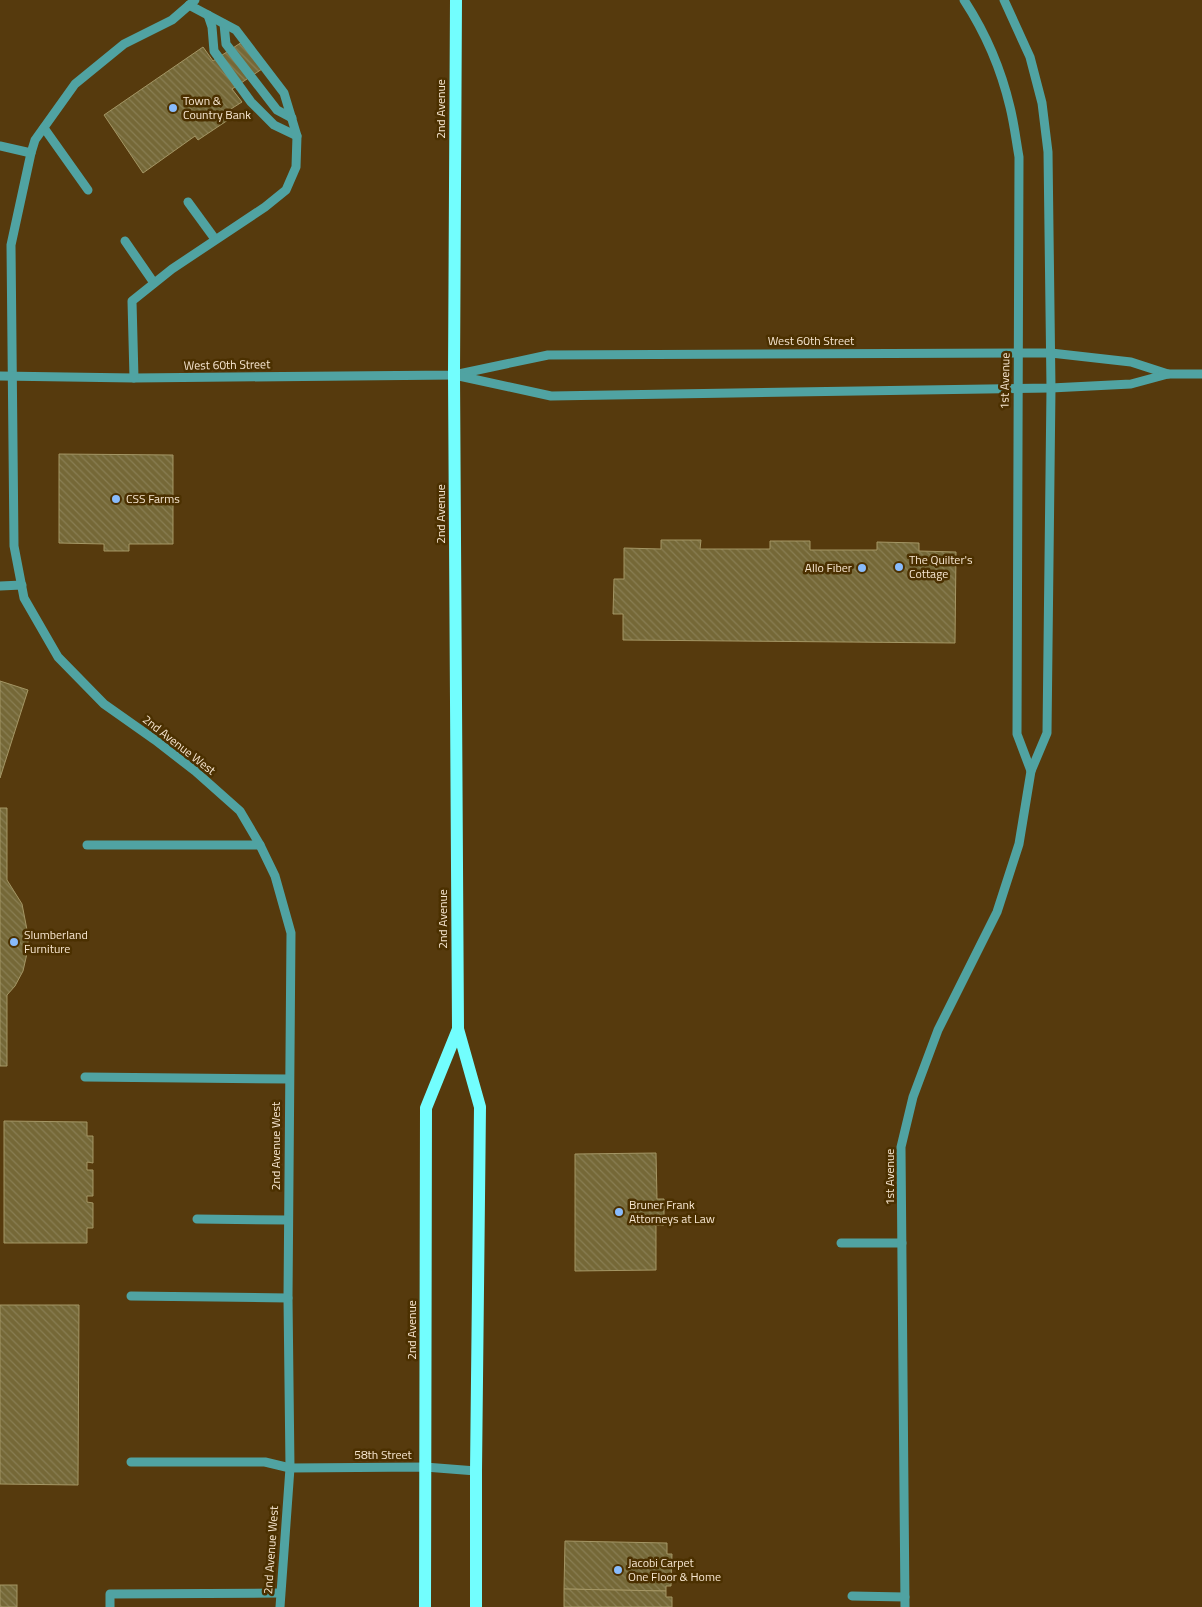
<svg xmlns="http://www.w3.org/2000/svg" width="1202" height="1607" viewBox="0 0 1202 1607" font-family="'Titillium Web',sans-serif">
<defs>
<pattern id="building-back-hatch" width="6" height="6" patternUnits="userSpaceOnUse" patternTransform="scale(1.25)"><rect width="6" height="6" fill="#756837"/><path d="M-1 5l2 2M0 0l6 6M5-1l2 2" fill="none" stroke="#897e53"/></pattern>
</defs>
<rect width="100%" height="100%" fill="#563a0d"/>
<!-- building -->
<g fill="url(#building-back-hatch)" stroke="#a49664">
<polygon points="242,42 262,69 232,89 242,102 223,114 228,120 198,140 195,136 143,173 104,115 203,47 213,61"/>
<polygon points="59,454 173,455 173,544 129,544 129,551 104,551 104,544 59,543"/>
<polygon points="661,540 701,540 700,549 770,549 770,541 810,541 810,550 877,550 877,542 919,543 919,551 956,552 955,643 623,640 623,614 613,614 614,579 624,579 624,548 661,549"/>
<polygon points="0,681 28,690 0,778"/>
<polygon points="0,808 7,808 7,880 22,904 28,935 28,949 23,971 15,986 7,995 7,1066 0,1066"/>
<polygon points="4,1121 87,1122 87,1136 93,1136 93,1163 87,1162 87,1170 93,1170 93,1196 87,1196 87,1202 93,1203 93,1228 87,1228 87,1243 4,1243"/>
<polygon points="656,1153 657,1199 664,1199 664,1225 656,1225 656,1270 575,1271 575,1154"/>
<polygon points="0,1305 79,1305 78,1485 0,1484"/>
<polygon points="565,1541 667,1543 667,1554 672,1554 671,1586 666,1586 666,1591 564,1589"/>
<rect x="0" y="1585" width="17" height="22"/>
<polygon points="564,1589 666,1591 666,1597 672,1597 672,1607 564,1607"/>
</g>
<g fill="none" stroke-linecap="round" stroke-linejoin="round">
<!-- minor -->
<g stroke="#50a3a2" stroke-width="9">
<polyline points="195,0 172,20 124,44 75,84 35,140 31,153 11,245 14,546 24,598 58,657 104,704 155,740 195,771 240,811 260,845 275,876 291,933 288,1298 290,1468 280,1607"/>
<path d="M964,0c21,32 37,69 46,107 4,16 6,33 9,50l-2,577 14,37"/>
<polyline points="208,15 212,27 214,51 251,102 274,125 297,136"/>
<polyline points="224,24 226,44 277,110 292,118"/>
<polyline points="44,128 88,190"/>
<polyline points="0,146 31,153"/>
<polyline points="188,202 215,239"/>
<polyline points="125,241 154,283"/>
<polyline points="0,376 134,378 454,375 548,355 1018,353 1051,353 1131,362 1168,374"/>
<polyline points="459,376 551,396 1051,388 1131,384 1168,374 1202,374"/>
<polyline points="134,378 132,301 172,269 265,207 286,190 296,167 297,136 284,93 236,30 189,5"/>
<polyline points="0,586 22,585"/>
<polyline points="87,845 260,845"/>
<polyline points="85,1077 289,1079"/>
<polyline points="197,1219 288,1220"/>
<polyline points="841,1243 902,1243"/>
<polyline points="131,1296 288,1298"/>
<polyline points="131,1462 265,1462 290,1468 425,1467 476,1471"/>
<polyline points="852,1596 905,1597"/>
<polyline points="110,1607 110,1594 280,1593"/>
<polyline points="905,1607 901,1147 913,1097 938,1030 997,912 1019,844 1031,771 1047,733 1051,388 1048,152 1042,103 1030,57 1004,0"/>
</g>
<!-- major -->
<g stroke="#72fefe" stroke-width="12">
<polyline points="456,0 454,375 458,1029 480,1107 476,1471 476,1607"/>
<polyline points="425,1607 426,1108 458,1029"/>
</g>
</g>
<!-- markers -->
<g fill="#88bbfc" stroke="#4b3000" stroke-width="2">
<circle cx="173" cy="108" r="5"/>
<circle cx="116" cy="499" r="5"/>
<circle cx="899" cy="567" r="5"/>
<circle cx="862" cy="568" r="5"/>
<circle cx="14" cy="942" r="5"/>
<circle cx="619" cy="1212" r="5"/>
<circle cx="618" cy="1570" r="5"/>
</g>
<g text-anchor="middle" stroke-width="5" stroke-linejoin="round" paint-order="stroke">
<!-- poi labels -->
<g font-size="12" fill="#f8e7d1" stroke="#4b3000" text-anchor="start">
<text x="183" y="105">Town &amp;<tspan x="183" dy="14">Country Bank</tspan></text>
<text x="126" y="503">CSS Farms</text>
<text x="909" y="564">The Quilter's<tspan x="909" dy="14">Cottage</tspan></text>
<text x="852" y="572" text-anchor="end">Allo Fiber</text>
<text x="24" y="939">Slumberland<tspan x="24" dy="14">Furniture</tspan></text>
<text x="629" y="1209">Bruner Frank<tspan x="629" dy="14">Attorneys at Law</tspan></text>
<text x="628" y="1567">Jacobi Carpet<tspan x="628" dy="14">One Floor &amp; Home</tspan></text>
</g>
<!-- street labels -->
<g font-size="12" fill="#f8e7d1" stroke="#4b3000">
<text transform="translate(441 109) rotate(-90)" y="4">2nd Avenue</text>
<text x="811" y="345">West 60th Street</text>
<text transform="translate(227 365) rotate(-1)" y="4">West 60th Street</text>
<text transform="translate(1005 381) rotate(-89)" y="4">1st Avenue</text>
<text transform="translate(441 514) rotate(-90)" y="4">2nd Avenue</text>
<text transform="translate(179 745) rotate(38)" y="4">2nd Avenue West</text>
<text transform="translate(443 919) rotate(-90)" y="4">2nd Avenue</text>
<text transform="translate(276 1146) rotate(-90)" y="4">2nd Avenue West</text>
<text transform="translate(890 1177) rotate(-90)" y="4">1st Avenue</text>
<text transform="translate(412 1330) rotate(-90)" y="4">2nd Avenue</text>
<text x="383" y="1459">58th Street</text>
<text transform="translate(271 1550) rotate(-86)" y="4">2nd Avenue West</text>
</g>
</g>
</svg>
